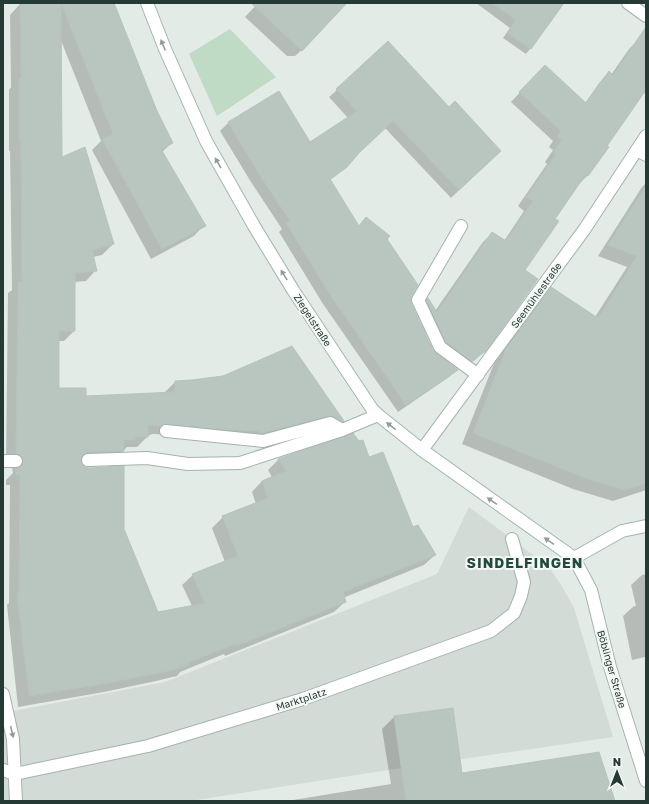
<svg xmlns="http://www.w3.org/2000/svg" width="649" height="804" viewBox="0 0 649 804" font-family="'Golos Text',sans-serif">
<rect width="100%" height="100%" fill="#e3ebe7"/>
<!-- built -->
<polygon fill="#d2dbd6" points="469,507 548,566 560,583 574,608 613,737 388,770 190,801 3,801 3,713 165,682 437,574"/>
<!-- green -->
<polygon fill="#bfdac5" points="230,29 276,77 217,116 189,54"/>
<!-- shadow -->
<g fill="#0003">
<polygon points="24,3 113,3 156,112 172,143 162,152 204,225 194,236 151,259 92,150 101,141 60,38 61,159 113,244 102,255 93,257 96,270 86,281 74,282 74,331 64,341 58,341 58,389 85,397 164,394 165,392 175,382 224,377 291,347 343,421 332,431 251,444 156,434 152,434 148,436 137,447 127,447 112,462 80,463 123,529 158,613 192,606 182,585 193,575 225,562 212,528 223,517 256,504 252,492 262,481 272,477 268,470 278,460 353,435 412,528 435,555 424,565 343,598 345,602 334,612 225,656 224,654 180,672 177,676 156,681 104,692 18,707 7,605 9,603 10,485 6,485 6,480 13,473 12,468 9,465 6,464 8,293 12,290 10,151 9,151 9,90 11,87 10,15 20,4"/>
<polygon points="258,3 340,3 306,46 295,56 287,56 245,17"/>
<polygon points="476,3 562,3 530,49 526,54 503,38 510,28"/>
<polygon points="638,40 646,46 646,88 606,146 588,175 578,185 554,219 523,271 485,350 475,360 461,369 419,309 428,300 435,311 483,242 492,233 504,241 524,211 518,206 547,164 545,162 553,150 549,147 553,141 511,102 536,75 585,103 600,82 609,72 611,75 629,49"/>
<polygon points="337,90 492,159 451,198 385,128 356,155 337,175 330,180 358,226 366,219 386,239 410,296 410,303 432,351 457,370 449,377 398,412 323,304 279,232 282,229 251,182 220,131 228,123 278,92 309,143 348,118 329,97"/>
<polygon points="646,183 646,490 613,501 573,489 462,444 495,361 540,300 551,289 595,317 627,267 598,256 642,187"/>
<polygon points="646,574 646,662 645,657 632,660 623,616 634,606 636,606 631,585 642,575"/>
<polygon points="452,709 461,774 614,801 287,801 391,784 382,729 394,717"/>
</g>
<!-- building -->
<g fill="#b9c6c0" stroke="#b6c4be">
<polygon points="20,3 61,3 62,157 85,147 114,244 92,250 97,271 75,273 75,331 59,331 59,388 86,388 86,396 175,392 175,381 192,380 223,376 292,346 344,421 343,422 334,416 328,416 262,433 261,433 259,431 215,429 167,424 163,424 161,426 148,425 148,437 135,437 135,440 124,440 124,451 88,452 84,454 81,457 81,461 82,464 85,467 88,468 124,466 124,529 158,612 205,603 192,574 238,556 222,516 268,498 262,481 286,471 278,459 353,433 359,441 363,440 369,457 383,452 413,527 418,525 436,555 343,592 346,602 236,646 235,644 188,663 189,665 168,671 114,682 29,696 17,593 19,593 20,475 16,475 16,468 20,467 23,464 23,461 22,457 19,454 16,454 18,282 22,282 21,141 19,141 19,78 21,78"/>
<polygon points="61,3 114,3 157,111 173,143 161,149 206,226 162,249 102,139 113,134"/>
<polygon points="251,3 347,3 302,51"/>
<polygon points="492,3 564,3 531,49 507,33 516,20"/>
<polygon points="646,27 646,90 607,146 609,147 588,176 586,174 555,219 559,221 525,270 538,279 486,351 471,361 446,342 426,300 428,298 437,312 492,232 506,241 533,201 526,197 556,154 553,152 562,140 557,137 561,131 519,92 545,65 586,103 609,71 613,75"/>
<polygon points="388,41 449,107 455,101 501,151 459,190 393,121 360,152 346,168 330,179 359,226 366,217 390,236 387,239 418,285 411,297 411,303 433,350 436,353 458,370 406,405 331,296 286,223 290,221 259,174 228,122 279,91 310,142 357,111 336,89"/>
<polygon points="646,186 646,483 625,490 585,478 473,433 506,349 551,287 598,318 637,256 608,245"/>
<polygon points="453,708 462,773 599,752 615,801 406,801 394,716"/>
</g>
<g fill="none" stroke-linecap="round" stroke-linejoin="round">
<!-- lane casing -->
<g stroke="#a6b2ae" stroke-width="14">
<g id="lane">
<polyline points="628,3 646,16"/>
<polyline points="637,150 646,155"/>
<polyline points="461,226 418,300 440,347 478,375"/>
<polyline points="166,431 263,441 330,423 342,430"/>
<polyline points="88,460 147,458 188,464 240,463 342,430 378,415"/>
<polyline points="3,461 16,461"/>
</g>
</g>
<!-- street casing -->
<g stroke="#a6b2ae" stroke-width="14">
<g id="street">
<polyline points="422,450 584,230 646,136"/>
<polyline points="574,558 622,531 646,526"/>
<polyline points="3,694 13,739 16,801"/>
<polyline points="3,770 15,774 148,746 303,699 491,631 514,613 521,596 524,582 512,539"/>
</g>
</g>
<!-- secondary casing -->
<g stroke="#a3b6ae" stroke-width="14">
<polyline id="secondary" points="147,3 165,49 206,141 254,226 293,290 372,409 378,415 422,450 574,558 591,590 610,667 646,781"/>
</g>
<!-- lane -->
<use href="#lane" stroke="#fff" stroke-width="12"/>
<!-- street -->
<use href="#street" stroke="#fff" stroke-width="12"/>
<!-- secondary -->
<use href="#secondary" stroke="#fff" stroke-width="12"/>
</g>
<!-- one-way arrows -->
<defs><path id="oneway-solid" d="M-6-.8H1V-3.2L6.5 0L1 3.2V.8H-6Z"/></defs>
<g fill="#929c9a">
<use href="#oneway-solid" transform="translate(163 45) rotate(-112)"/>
<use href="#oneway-solid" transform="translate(218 163) rotate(-120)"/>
<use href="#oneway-solid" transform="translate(284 275) rotate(-122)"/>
<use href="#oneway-solid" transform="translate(391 426) rotate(-142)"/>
<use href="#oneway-solid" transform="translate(492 501) rotate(-145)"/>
<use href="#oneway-solid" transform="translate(549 541) rotate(-145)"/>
<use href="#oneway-solid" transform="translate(12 732) rotate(77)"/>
</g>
<g text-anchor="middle" stroke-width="4" stroke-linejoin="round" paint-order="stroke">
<!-- street labels -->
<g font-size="10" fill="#253a34" stroke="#f3f8f5">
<text transform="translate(536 295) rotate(-54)" y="4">Seemühlestraße</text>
<text transform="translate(313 320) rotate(57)" y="4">Ziegelstraße</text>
<text transform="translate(612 669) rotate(74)" y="4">Böblinger Straße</text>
<text transform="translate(301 699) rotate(-18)" y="4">Marktplatz</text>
</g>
<!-- district labels -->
<g font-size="14" font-weight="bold" letter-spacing="1" fill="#234a3f" stroke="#f3f8f5">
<text x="525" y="568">SINDELFINGEN</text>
</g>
</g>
<!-- border -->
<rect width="649" height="804" fill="none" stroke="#253a34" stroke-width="8"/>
<!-- north arrow -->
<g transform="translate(617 772)" stroke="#f3f8f5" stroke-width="3" paint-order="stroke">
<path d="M0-3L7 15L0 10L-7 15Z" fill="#253a34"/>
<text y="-6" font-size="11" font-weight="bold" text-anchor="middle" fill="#253a34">N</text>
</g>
</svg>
